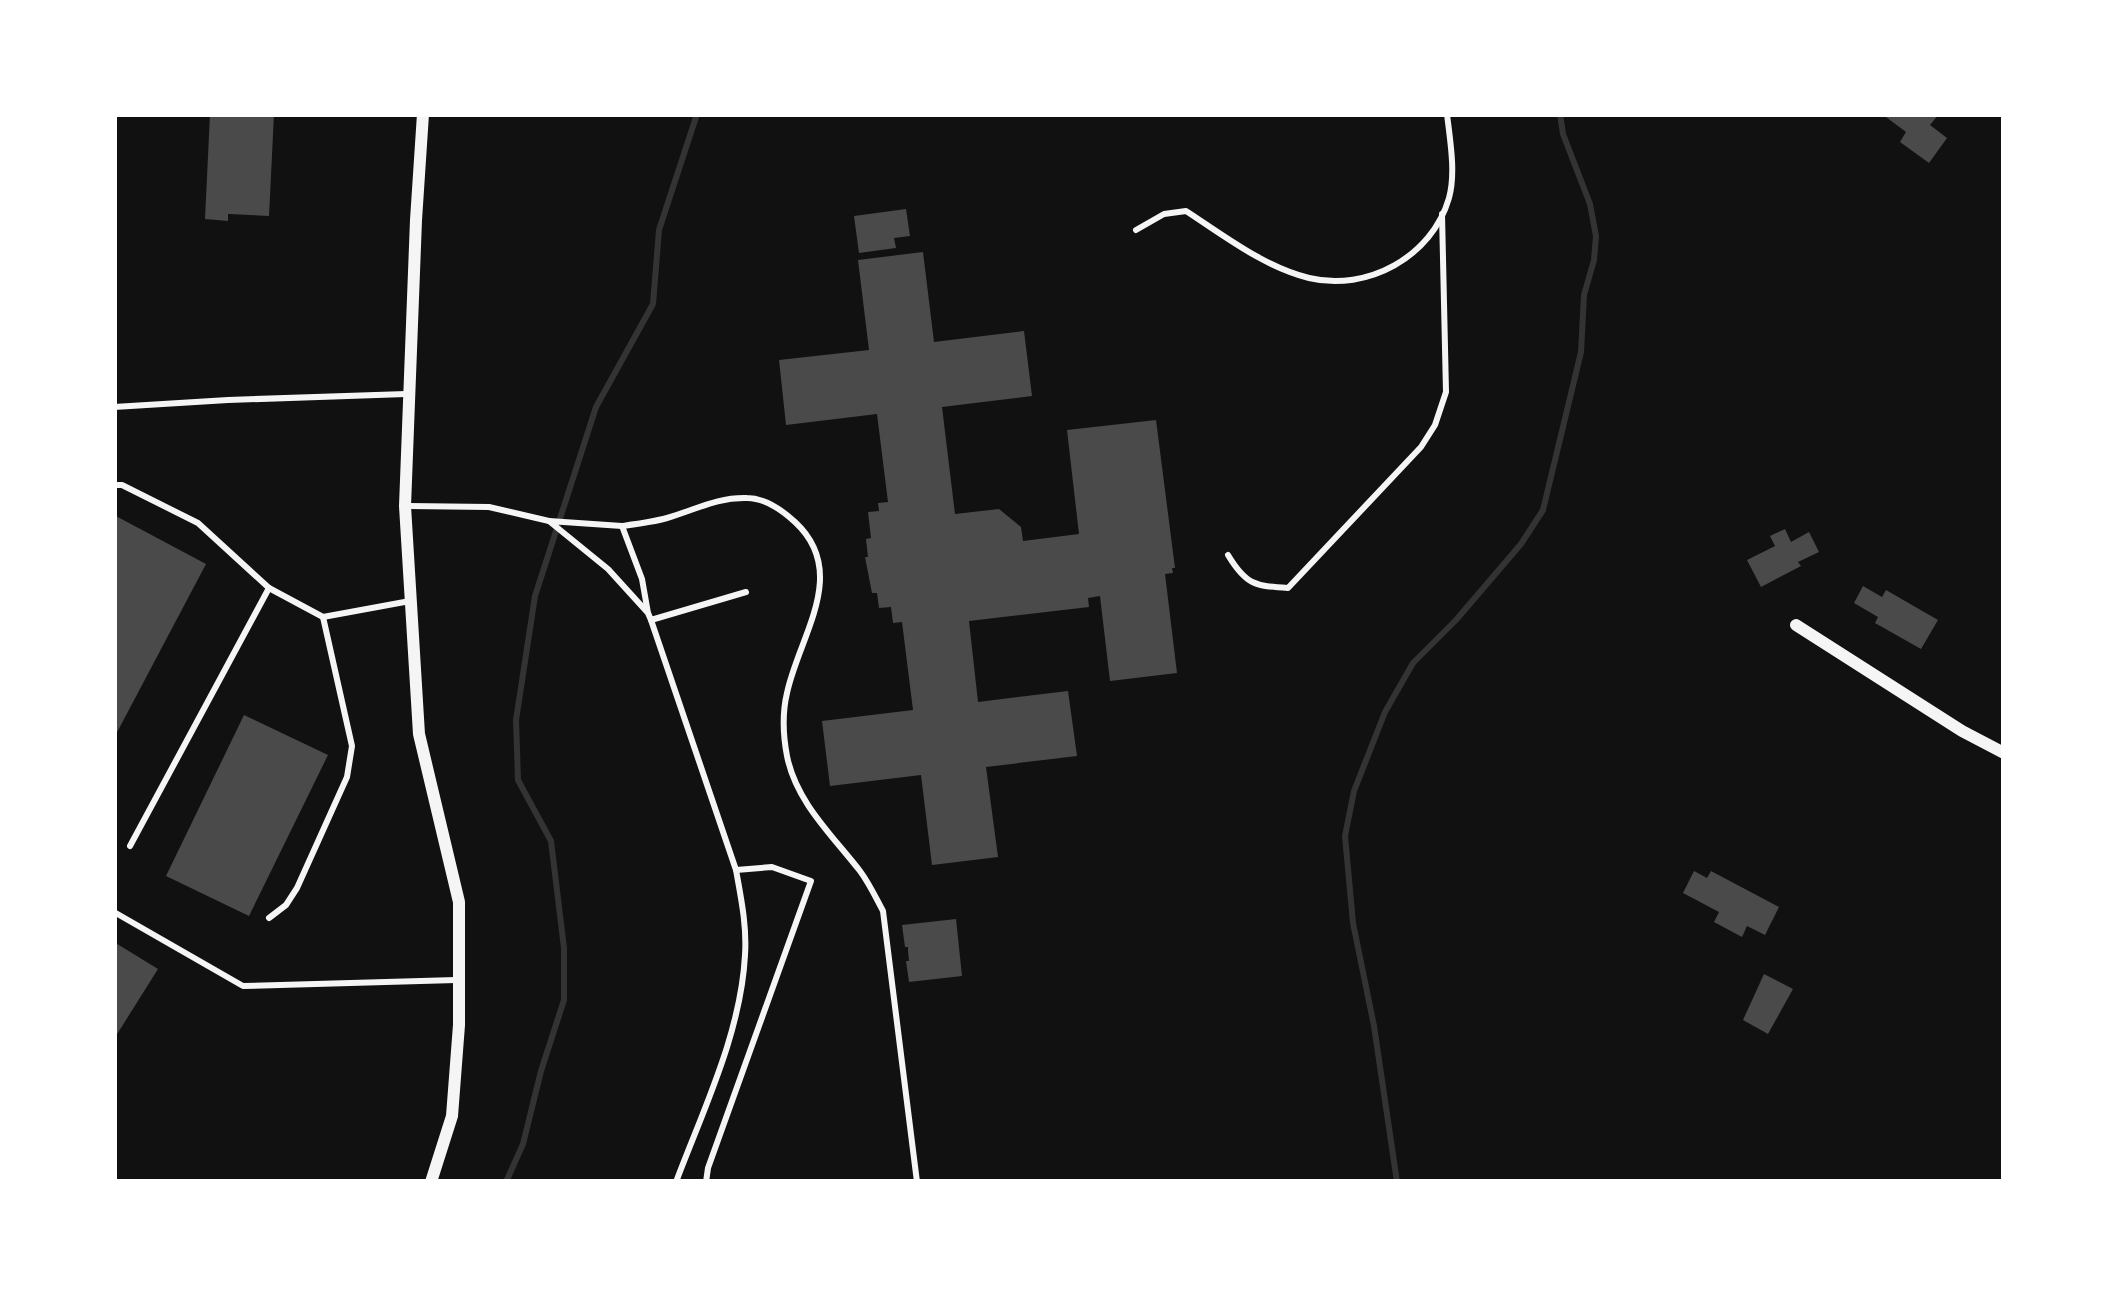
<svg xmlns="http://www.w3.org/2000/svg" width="2118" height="1296" viewBox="0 0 2118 1296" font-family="Helvetica,sans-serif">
<rect width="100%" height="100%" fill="#111"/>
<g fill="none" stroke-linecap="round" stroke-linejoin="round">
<!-- stream -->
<g stroke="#333" stroke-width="6">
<polyline points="506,1182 523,1144 541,1071 564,1000 564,948 551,841 518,780 516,720 535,596 596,407 653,304 659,230 697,114"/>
<polyline points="1397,1182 1374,1026 1353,923 1345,836 1354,791 1385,712 1413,663 1456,620 1521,544 1543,510 1581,352 1584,295 1594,260 1596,236 1590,204 1563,134 1560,114"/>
</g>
</g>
<!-- building -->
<g fill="#4a4a4a">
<polygon points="210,114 274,114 269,216 228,214 228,221 205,219"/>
<polygon points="1882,114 1939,114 1930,125 1947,138 1929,163 1900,142 1906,132"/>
<polygon points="906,209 910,236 894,238 896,248 859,253 854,216"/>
<polygon points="923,252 934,342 1024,331 1032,396 942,407 955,514 999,509 1021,527 1023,541 1079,534 1067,430 1156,420 1175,568 1172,568 1173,573 1165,574 1177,673 1110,681 1100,596 1088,598 1089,607 969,621 978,702 1068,691 1077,756 986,767 998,857 932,865 921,775 830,786 822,721 913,710 902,622 893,623 891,607 879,608 877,593 872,593 865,557 868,557 866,539 871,538 868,512 879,511 878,503 888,502 877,414 786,425 779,360 869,350 858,260"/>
<polygon points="114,515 206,564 114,738"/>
<polygon points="1785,529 1791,542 1809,532 1819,552 1798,562 1801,566 1761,587 1747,560 1775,546 1770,536"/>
<polygon points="1863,586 1882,597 1886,590 1938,620 1921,649 1875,623 1878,617 1854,603"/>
<polygon points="244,715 328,755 249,916 166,876"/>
<polygon points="1694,871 1707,878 1711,871 1779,907 1765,935 1747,926 1742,937 1714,922 1719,912 1683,893"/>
<polygon points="956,919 962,976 909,982 906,961 909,961 908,951 908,947 905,947 902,925"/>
<polygon points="114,942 158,969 114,1039"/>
<polygon points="1764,974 1793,989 1768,1034 1743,1020"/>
</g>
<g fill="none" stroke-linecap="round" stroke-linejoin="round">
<!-- service -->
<g stroke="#f5f5f5" stroke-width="6">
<path d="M1136,230l28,-16 22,-3c37,24 78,56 123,67 58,14 123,-21 140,-80 7,-25 1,-58 -2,-84"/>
<polyline points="114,407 228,400 406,394"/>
<polyline points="114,485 122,485 198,523 269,588 323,617"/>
<polyline points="409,506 489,507 549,521"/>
<path d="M622,526c15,-2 31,-4 45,-8 28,-8 50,-21 80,-20 18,0 35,12 48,24 55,51 4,114 -8,171 -5,21 -4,42 0,63 9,46 46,80 73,115 9,12 16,27 23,40l34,271"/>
<path d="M1228,555c18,30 27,31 60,33l133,-141 14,-22 11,-33 -4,-178"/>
<polyline points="648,613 642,579 622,526 549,521 608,569 648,613 651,620 746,592"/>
<polyline points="651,620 736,870 772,867 811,881 708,1168 706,1182"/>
<polyline points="130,846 269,588"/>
<polyline points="114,912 243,986 456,980"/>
<polyline points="269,918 286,905 297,888 347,777 352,746 323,617 410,601"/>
<path d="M676,1182c27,-72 65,-149 69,-227 2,-29 -4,-57 -9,-85"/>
</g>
<!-- minor -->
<g stroke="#f5f5f5" stroke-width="12">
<polyline points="423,114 416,220 405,506 419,734 459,902 459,1025 452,1116 431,1182"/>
<polyline points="1796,625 1962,731 2004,753"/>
</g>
</g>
<!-- border -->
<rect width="2118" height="1296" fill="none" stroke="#ffffff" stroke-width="234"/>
</svg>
